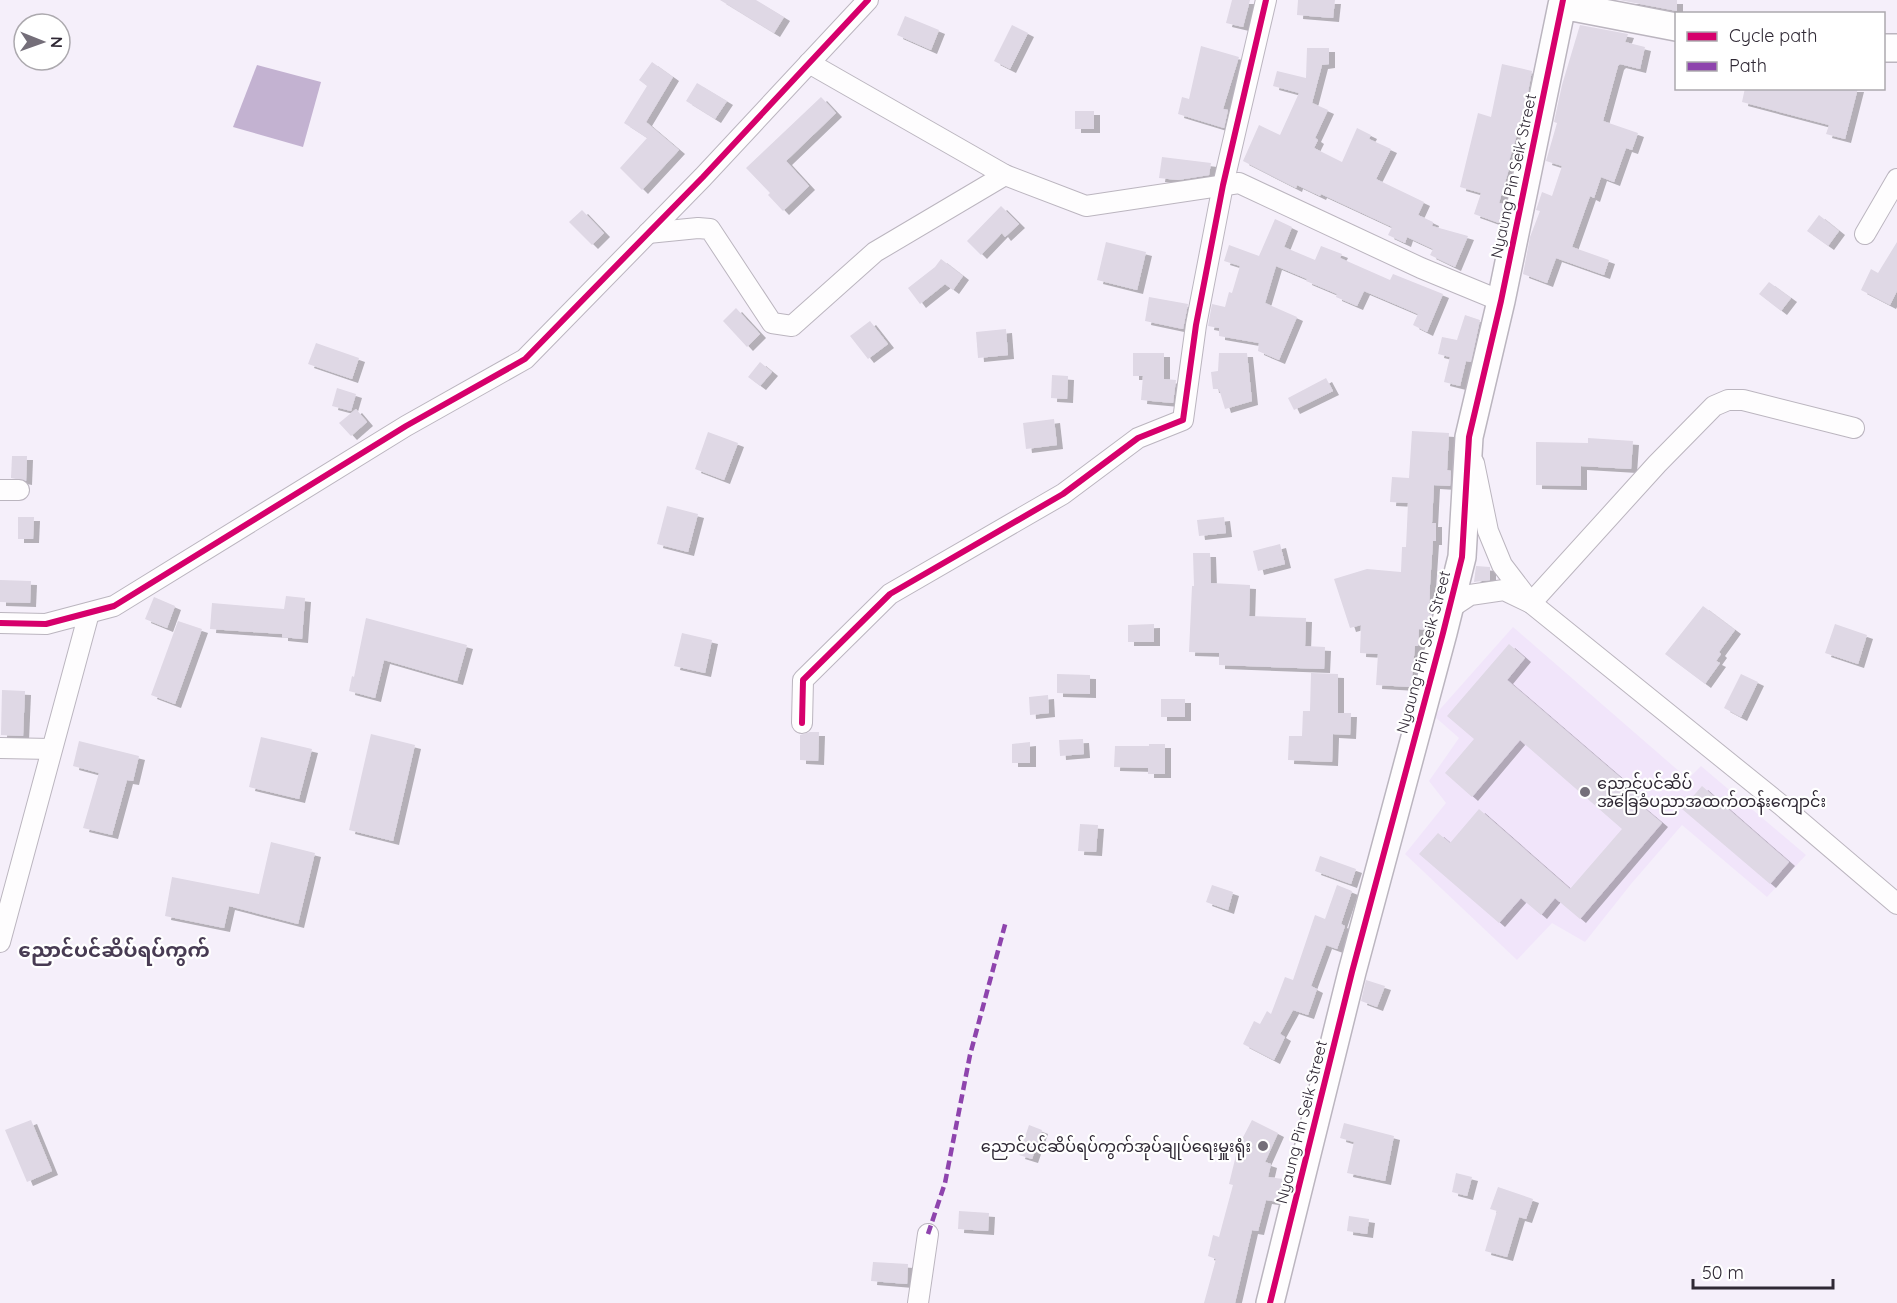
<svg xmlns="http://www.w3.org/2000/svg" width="1897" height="1303" viewBox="0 0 1897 1303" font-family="Quicksand,'Noto Sans Myanmar',sans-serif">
<defs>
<filter id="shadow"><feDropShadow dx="6" dy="4" stdDeviation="0" flood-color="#0004"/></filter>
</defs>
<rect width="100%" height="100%" fill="#f5effa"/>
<!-- built -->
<polygon fill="#f1e5fa" points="1513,627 1688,779 1701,766 1806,855 1767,897 1682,825 1631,884 1585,942 1552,923 1517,960 1405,854 1446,803 1429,781 1459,738 1434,716"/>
<!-- water -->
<polygon fill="#c3b2d1" points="257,65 321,82 303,147 233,127"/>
<!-- building -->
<g fill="#dfd8e5" filter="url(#shadow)">
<polygon points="720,0 756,0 784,17 774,33"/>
<polygon points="1232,0 1250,0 1243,27 1226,23"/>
<polygon points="1298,0 1335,0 1333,18 1297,15"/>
<polygon points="1619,0 1677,0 1677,11"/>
<polygon points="905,16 939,30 931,50 897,35"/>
<polygon points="1012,25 1028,33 1010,69 994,61"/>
<polygon points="1580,25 1628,34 1625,42 1645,47 1640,69 1620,64 1618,66 1603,121 1638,133 1632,150 1626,148 1614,182 1601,177 1594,198 1590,196 1572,247 1609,260 1604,275 1556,258 1547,283 1523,274 1530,237 1540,211 1536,210 1542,192 1552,196 1562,166 1546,161 1557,123 1554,122 1562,85"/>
<polygon points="1201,46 1239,57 1223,109 1228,110 1224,128 1178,114 1182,97 1189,99"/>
<polygon points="1307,48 1329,48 1329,64 1322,65 1312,103 1328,110 1315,138 1318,140 1314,148 1342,162 1357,128 1371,135 1369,139 1391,149 1376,179 1424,202 1418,215 1433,222 1432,226 1468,236 1455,267 1430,255 1433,249 1407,237 1405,243 1388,235 1392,227 1321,194 1320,196 1297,185 1296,188 1243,161 1259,125 1280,135 1299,93 1273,86 1277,71 1306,78"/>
<polygon points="652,62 673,77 646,122 679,150 642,190 620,168 647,138 624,123 647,86 639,80"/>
<polygon points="1502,64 1532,71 1525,108 1509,161 1511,162 1499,203 1504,204 1499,223 1474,214 1481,193 1460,187 1478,113 1491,117"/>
<polygon points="697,83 727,101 715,119 686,101"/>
<polygon points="1745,88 1858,88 1845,139 1826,134 1829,125 1742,102"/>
<polygon points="821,97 836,113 786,161 809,186 783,211 768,195 770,193 746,168"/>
<rect x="1075" y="111" width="19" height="18"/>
<polygon points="1162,157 1211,163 1209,175 1178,180 1159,178"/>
<polygon points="1001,206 1019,224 1005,237 1002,233 981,255 967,241"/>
<polygon points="582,210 604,233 592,245 569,222"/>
<polygon points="1819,215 1839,231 1828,246 1807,231"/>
<polygon points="1275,219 1292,227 1284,247 1315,260 1321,246 1342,254 1340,258 1390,280 1393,274 1443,294 1427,332 1413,325 1418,314 1364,291 1357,306 1336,297 1337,294 1306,281 1307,279 1276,266 1265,303 1297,317 1279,360 1258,351 1259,343 1219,336 1219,328 1208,326 1212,304 1225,307 1229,292 1232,293 1240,266 1224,261 1229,245 1259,256"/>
<polygon points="1106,242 1146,252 1137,290 1097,280"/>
<polygon points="1897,242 1897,291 1890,305 1861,290 1871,269 1878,273"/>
<polygon points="941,259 963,276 953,290 945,284 920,304 908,288 935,267"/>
<polygon points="1769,282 1791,298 1781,311 1759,294"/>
<polygon points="1149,297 1188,304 1183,329 1145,321"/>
<polygon points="736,308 760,334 747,347 723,321"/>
<polygon points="1465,315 1480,320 1471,362 1466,361 1460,386 1444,382 1450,357 1438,354 1442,337 1457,340"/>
<polygon points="870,321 888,344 868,359 850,336"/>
<polygon points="1006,329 1008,355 978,358 976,332"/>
<polygon points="316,343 359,358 352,379 308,364"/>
<polygon points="1133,353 1164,353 1164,379 1176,380 1173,403 1141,400 1143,376 1133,376"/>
<polygon points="1219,353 1247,353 1252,401 1225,409 1219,389 1213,389 1211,372 1218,371"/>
<polygon points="760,362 772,372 760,386 748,377"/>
<polygon points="1052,375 1068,376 1067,399 1051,398"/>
<polygon points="1326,378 1333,391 1294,410 1288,398"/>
<polygon points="337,388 356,394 351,411 332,406"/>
<polygon points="356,409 367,422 351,436 339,423"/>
<polygon points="1054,419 1057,445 1026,449 1023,423"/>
<polygon points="1412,431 1449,433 1447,470 1451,471 1450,486 1434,485 1432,523 1436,523 1436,541 1433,541 1430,585 1429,614 1432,614 1428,630 1419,629 1418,646 1415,646 1411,687 1376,685 1378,654 1360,653 1361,625 1350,628 1334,579 1367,569 1401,572 1402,547 1406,547 1408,503 1390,502 1392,477 1409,478"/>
<polygon points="708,432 738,443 724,480 695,469"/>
<polygon points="1588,438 1633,441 1631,469 1581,466 1581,486 1536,485 1536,442 1588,443"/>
<polygon points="12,456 27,456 26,481 11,478"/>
<polygon points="667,506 698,514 688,552 657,544"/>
<polygon points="18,517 34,517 33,539 18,539"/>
<polygon points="1224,517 1226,533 1199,536 1197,520"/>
<polygon points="1280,544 1285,564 1258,571 1253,551"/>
<polygon points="1193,553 1210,553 1211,583 1250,585 1249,616 1306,618 1305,646 1325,647 1324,669 1219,665 1219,653 1189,652 1192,586 1194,586"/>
<polygon points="1476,566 1490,567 1490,580 1474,582"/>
<polygon points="0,580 31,581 30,603 0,602"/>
<polygon points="286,596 305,598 302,639 282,637 282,634 210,629 212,603 284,609"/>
<polygon points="154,597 175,606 167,628 145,619"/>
<polygon points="1703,606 1735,630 1719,652 1721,654 1716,661 1720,663 1705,684 1665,654"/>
<polygon points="366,618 467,645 457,681 384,660 375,698 349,691 352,676 354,677"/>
<polygon points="178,621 202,629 175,704 151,695"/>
<polygon points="1154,624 1154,642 1128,642 1128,625"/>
<polygon points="1835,624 1867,635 1858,664 1825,653"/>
<polygon points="682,633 712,640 705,673 674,666"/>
<polygon points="1509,644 1525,658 1507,680 1642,796 1637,802 1662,823 1580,919 1555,898 1541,915 1521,898 1499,923 1419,854 1438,833 1450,843 1479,809 1570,889 1622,829 1520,740 1472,797 1445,773 1474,739 1447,716"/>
<polygon points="1311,673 1338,674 1338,713 1351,713 1350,735 1333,734 1332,762 1288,760 1289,736 1302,736 1303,711 1310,711"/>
<polygon points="1057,674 1090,675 1090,694 1057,693"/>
<polygon points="1741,674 1758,682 1741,717 1724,708"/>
<polygon points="2,690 25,691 23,736 1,735"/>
<polygon points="1048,695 1049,713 1030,715 1029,697"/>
<rect x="1161" y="699" width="24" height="18"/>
<polygon points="810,732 819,732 818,761 800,760 800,735"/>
<polygon points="371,734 415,745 393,841 349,830"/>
<polygon points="261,737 312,749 299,799 249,787"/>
<polygon points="1083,739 1084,754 1060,756 1059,740"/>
<polygon points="79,741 139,756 133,781 127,780 112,835 83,828 99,773 73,766"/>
<polygon points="1030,742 1030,763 1012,763 1012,744"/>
<polygon points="1149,744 1165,744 1165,774 1148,774 1148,768 1114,767 1115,746 1149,746"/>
<polygon points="1702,786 1789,862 1770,884 1682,809"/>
<polygon points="1080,824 1098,825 1096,852 1078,851"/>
<polygon points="271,842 315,853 298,924 229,906 224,928 165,916 172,877 259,894"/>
<polygon points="1320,856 1356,869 1351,884 1315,871"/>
<polygon points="1212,885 1233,892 1228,910 1206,902"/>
<polygon points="1337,885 1352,891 1341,924 1345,926 1337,949 1326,945 1311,986 1317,989 1308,1015 1293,1010 1280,1034 1285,1037 1274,1060 1243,1044 1254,1021 1260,1024 1267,1011 1271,1014 1285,977 1293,980 1315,915 1325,919"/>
<polygon points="1366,980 1385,986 1377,1007 1361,1001"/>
<polygon points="31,1120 52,1171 27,1182 5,1130"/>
<polygon points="1252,1120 1278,1133 1265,1162 1271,1164 1268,1177 1283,1179 1279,1202 1266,1200 1258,1231 1252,1230 1235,1303 1204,1303 1216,1259 1208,1256 1213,1235 1219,1237 1233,1185 1229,1184 1238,1147"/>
<polygon points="1344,1123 1394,1136 1385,1181 1347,1173 1354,1142 1340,1138"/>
<polygon points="1029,1125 1042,1130 1032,1159 1019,1155"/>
<polygon points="1456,1173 1472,1177 1467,1196 1452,1192"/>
<polygon points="1498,1187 1533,1199 1526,1219 1519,1217 1507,1257 1485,1251 1497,1211 1490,1209"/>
<polygon points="959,1211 989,1213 988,1231 958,1229"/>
<polygon points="1349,1216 1369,1219 1367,1234 1347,1231"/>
<polygon points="873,1262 908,1264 907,1284 871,1281"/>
</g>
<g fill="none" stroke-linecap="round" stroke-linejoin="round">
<!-- street casing -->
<g stroke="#bbb5bf" stroke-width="22">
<g id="street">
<polyline points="809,63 1005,175 1086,206 1239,183 1421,268 1501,301"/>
<polyline points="648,233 698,228 710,229 772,323 792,326 875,252 1005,175"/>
<polyline points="1865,234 1897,179"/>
<polyline points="1474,463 1488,531 1502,565 1531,603 1781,805 1897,904"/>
<polyline points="0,490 19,490"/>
<polyline points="1449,609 1470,595 1504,590 1531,603 1657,464 1714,406 1728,400 1743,400 1854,428"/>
<polyline points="0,623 46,624 114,606 406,426 525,359 703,177 868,0"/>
<polyline points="802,723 803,680 890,594 1063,494 1138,438 1183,420 1196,325 1223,185 1266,0"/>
<polyline points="0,748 51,749"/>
<polyline points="0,942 89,613"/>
<polyline points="918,1303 928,1234"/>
</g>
</g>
<!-- secondary casing -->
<g stroke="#bbb5bf" stroke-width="30">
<g id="secondary">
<polyline points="1884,48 1897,48"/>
<polyline points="1270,1303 1352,972 1443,633 1462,557 1469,437 1501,301 1562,5 1676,27"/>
</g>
</g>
<!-- street -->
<use href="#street" stroke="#fefdfe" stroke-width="20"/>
<!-- secondary -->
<use href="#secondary" stroke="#fefdfe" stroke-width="27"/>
<!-- quiet -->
<polyline stroke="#8e44ad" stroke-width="4.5" stroke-dasharray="9 4.5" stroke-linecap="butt" points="928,1234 945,1183 970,1055 1006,921"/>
<!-- cycleway casing -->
<g stroke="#fff" stroke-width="10">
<g id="cycleway">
<polyline points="0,623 46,624 114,606 406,426 525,359 703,177 868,0"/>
<polyline points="802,723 803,680 890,594 1063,494 1138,438 1183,420 1196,325 1223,185 1266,0"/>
<polyline points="1270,1303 1352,972 1443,633 1462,557 1469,437 1501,301 1563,0"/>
</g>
</g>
<!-- cycleway -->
<use href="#cycleway" stroke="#d6006c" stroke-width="6"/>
</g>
<!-- markers -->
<g fill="#746e79" stroke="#fff" stroke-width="2">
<circle cx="1585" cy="792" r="6"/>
<circle cx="1263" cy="1146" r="6"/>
</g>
<g text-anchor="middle" stroke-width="4.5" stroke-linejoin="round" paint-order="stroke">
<!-- street labels -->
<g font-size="16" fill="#2f2834" stroke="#fff">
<text transform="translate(1513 176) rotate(-78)" y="6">Nyaung Pin Seik Street</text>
<text transform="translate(1423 652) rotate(-75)" y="6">Nyaung Pin Seik Street</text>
<text transform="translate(1301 1122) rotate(-76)" y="6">Nyaung Pin Seik Street</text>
</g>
<!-- poi labels -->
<g font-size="16" fill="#2f2834" stroke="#fff" text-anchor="start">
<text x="1597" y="789">ညောင်ပင်ဆိပ်<tspan x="1597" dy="18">အခြေခံပညာအထက်တန်းကျောင်း</tspan></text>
<text x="1251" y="1152" text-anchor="end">ညောင်ပင်ဆိပ်ရပ်ကွက်အုပ်ချုပ်ရေးမှူးရုံး</text>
</g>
<!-- quarter labels -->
<g font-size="20" font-weight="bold" fill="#483b53" stroke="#fff">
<text x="114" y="957">ညောင်ပင်ဆိပ်ရပ်ကွက်</text>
</g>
</g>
<!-- legend -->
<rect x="1675" y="12" width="210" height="78" fill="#ffffff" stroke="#aca9ae" stroke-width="1.5"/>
<rect x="1687" y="32" width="30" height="9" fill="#d6006c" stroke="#aca9ae" stroke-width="1.5"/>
<text x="1729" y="42" font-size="18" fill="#2f2834">Cycle path</text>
<rect x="1687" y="62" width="30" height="9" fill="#8e44ad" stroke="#aca9ae" stroke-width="1.5"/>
<text x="1729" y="72" font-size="18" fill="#2f2834">Path</text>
<!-- north arrow -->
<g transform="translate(42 42) rotate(91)"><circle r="28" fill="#ffffff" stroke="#aca9ae" stroke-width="1.5"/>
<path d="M0-4.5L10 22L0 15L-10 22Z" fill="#746e79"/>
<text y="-9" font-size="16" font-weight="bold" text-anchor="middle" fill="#2f2834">N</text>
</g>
<!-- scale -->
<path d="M1693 1279v9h140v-9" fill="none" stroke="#2f2834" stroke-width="3"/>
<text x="1702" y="1279" font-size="18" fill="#2f2834" stroke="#ffffff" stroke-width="4.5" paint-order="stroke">50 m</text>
</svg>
